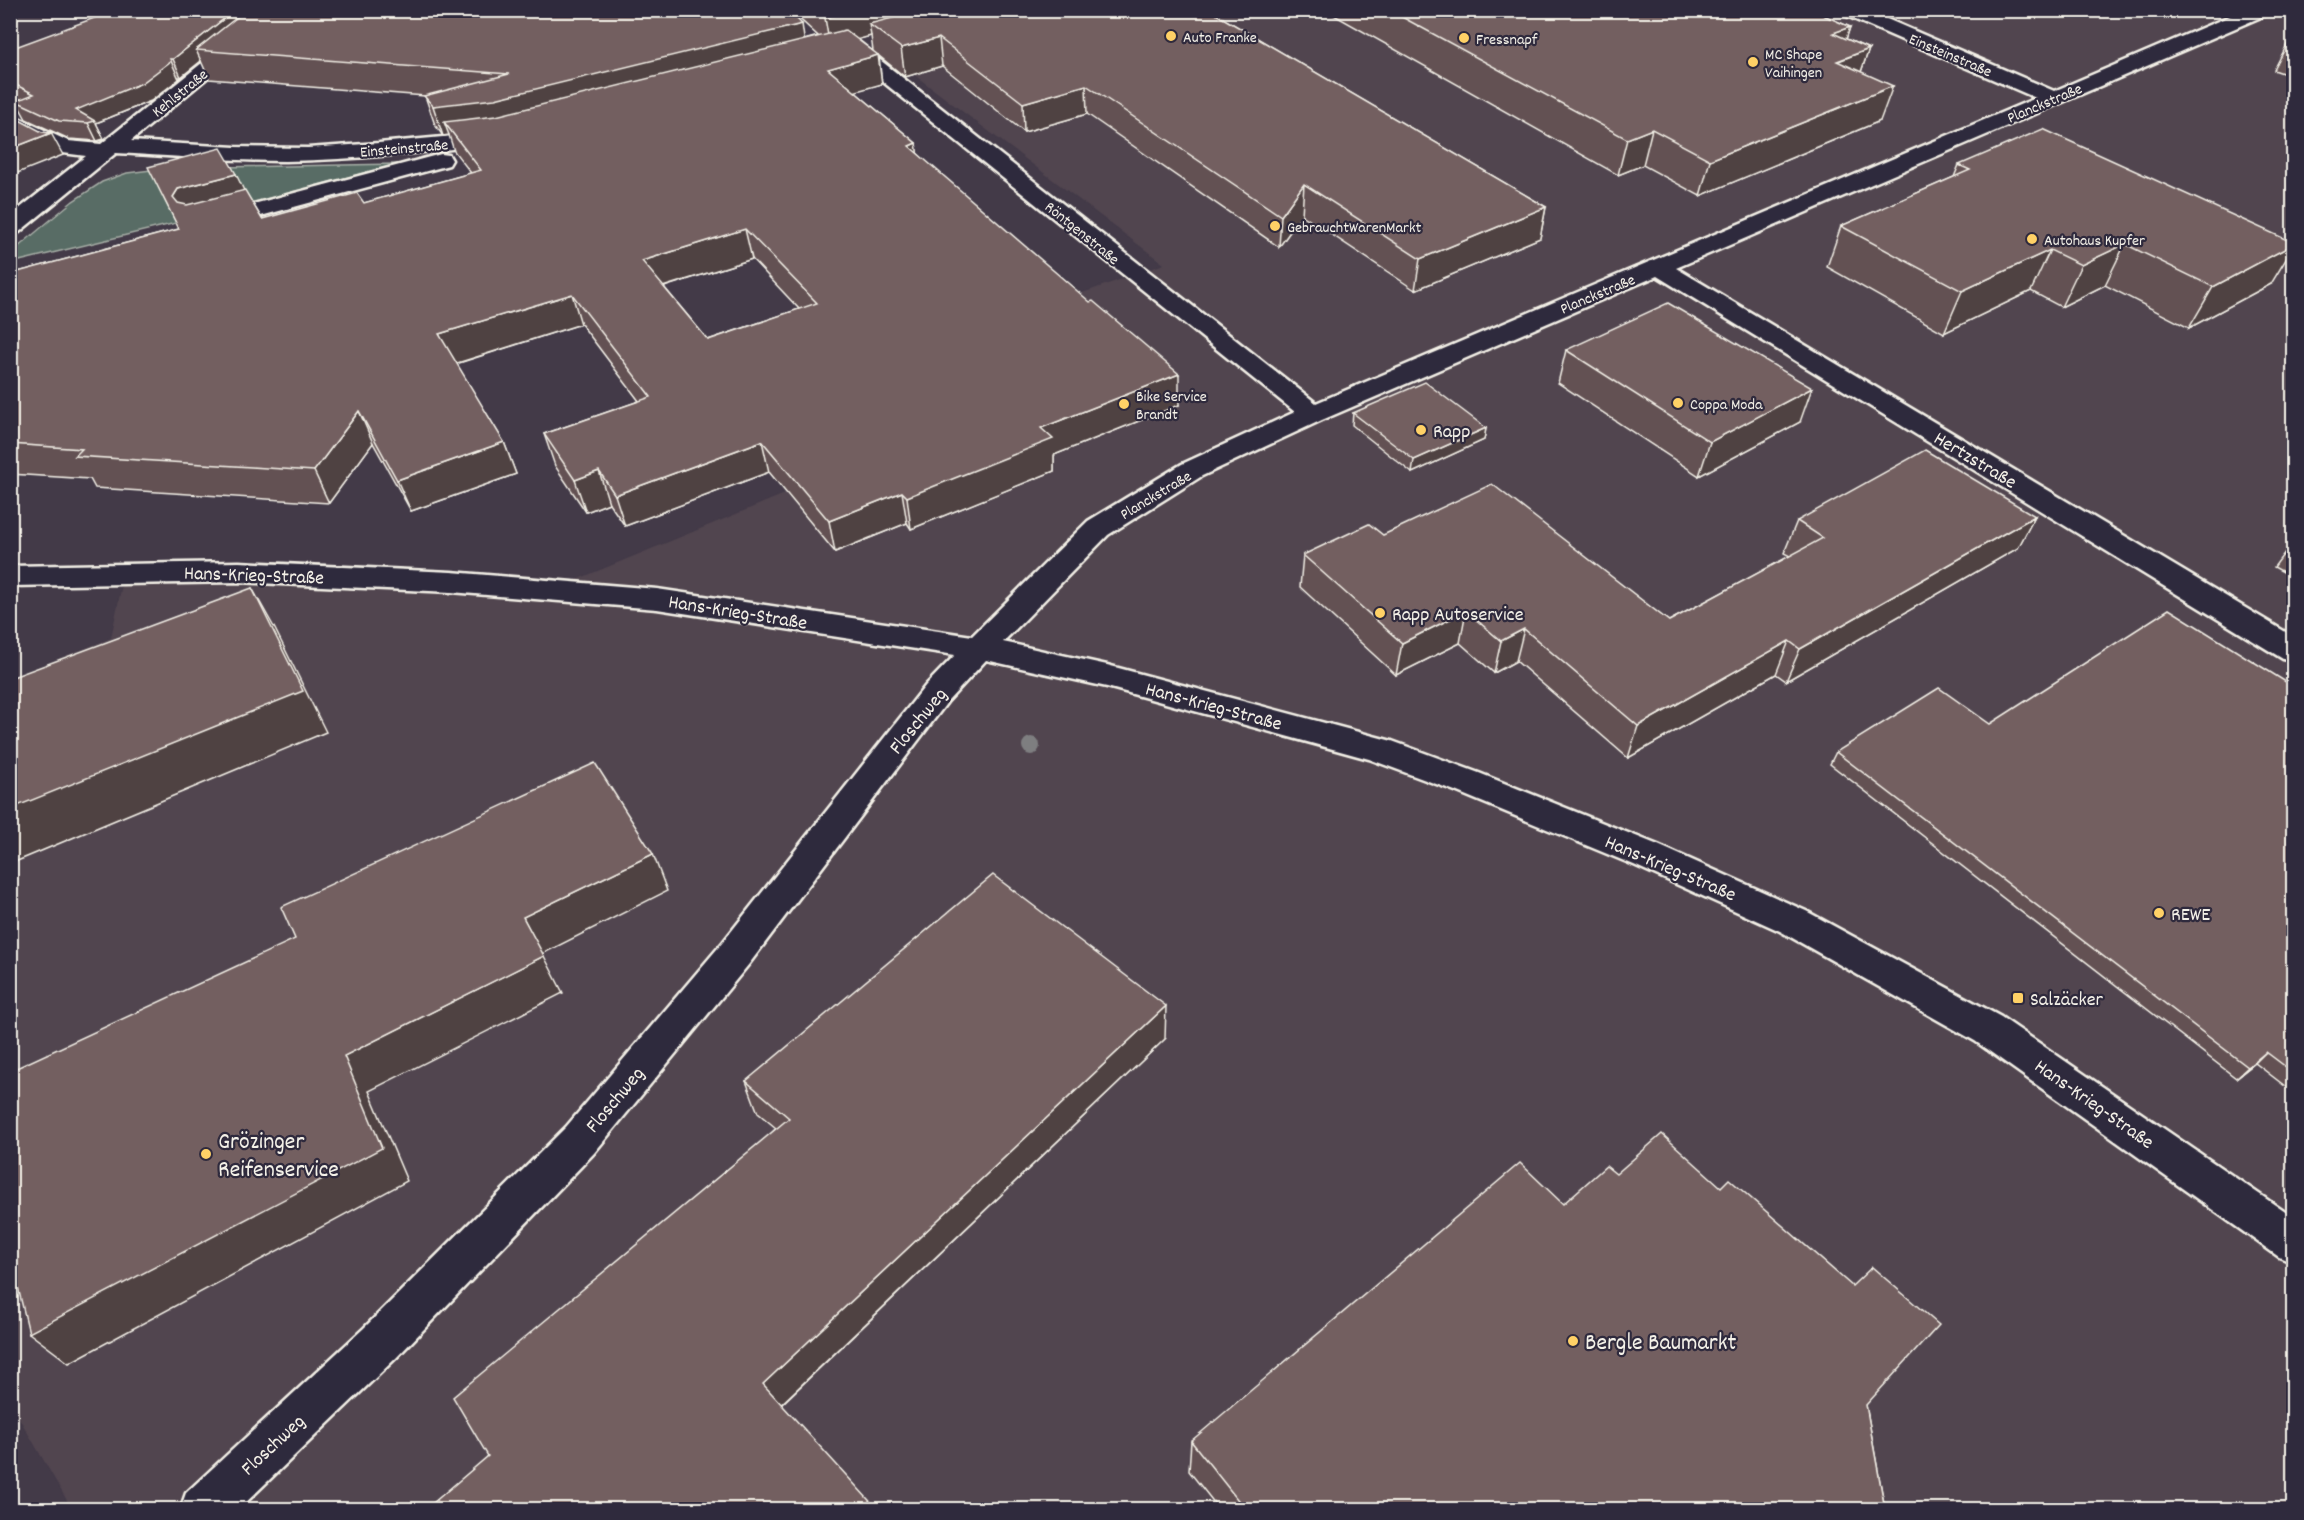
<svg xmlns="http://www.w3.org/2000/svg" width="2304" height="1520" viewBox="0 0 2304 1520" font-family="Dekko,sans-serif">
<rect width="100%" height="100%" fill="#433a48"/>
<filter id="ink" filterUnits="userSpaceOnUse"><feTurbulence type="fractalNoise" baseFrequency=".0167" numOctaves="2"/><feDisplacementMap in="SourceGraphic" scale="12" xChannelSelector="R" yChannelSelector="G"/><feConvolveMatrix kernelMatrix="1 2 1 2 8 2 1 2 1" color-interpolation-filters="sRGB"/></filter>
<g filter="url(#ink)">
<!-- built -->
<polygon fill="#51454f" points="974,11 2293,11 2293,1509 72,1509 11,1404 10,678 111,638 124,575 571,582 1038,390 973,332 1164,264 896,61"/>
<!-- green -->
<polygon fill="#596c65" stroke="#a6aea6" stroke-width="1.5" points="398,164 250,203 163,197 176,223 11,263 11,253 73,201 102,182 127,173 168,168"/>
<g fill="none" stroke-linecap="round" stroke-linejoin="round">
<!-- minor casing -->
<g stroke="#f4f1e8" stroke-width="5">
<g id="minor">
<path d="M268,10h21l-158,131 104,6 73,1 71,-5 117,-11 8,1 3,5 -3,5 -8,1c-70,8 -140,16 -210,17 -57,0 -113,-5 -170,-8l-98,80 -8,2v-19l76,-60 -31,-4 -45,-24v-14l58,27 33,3z"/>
<polygon points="1840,10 1866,10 2054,91 2244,10 2270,10 2268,14 1676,268 2294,637 2294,662 2283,659 1657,276 1322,420 1202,476 1108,535 1003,642 1107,665 1392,741 1479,773 1658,845 1806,911 2001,1017 2294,1218 2294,1263 2279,1257 1975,1041 1780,931 1634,865 1455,791 1369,759 1107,687 986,660 948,701 749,964 594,1153 396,1358 238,1510 180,1510 186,1493 364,1328 566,1127 723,942 926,685 955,655 657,609 451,592 239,582 10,586 10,566 239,562 451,572 657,589 972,636 1088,521 1182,464 1295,412 847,53 844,49 847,45 861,45 1316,403 2036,98 1842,14"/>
<polygon points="441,154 449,155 452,160 449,165 213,229 205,227 202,222 205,217"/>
</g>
</g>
<!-- minor -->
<use href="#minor" fill="#2f2a3d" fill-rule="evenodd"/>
</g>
<!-- trees -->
<circle fill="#7e7e80" cx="1031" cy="746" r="9"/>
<!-- wall -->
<g fill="#635153" stroke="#f4f1e8" stroke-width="1.5" fill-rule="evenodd">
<path d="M790,10h419l337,197 -6,31 -125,52 -113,-75 -23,32 -192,-133 -63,18 -82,-66 -37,11 -26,-21 3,28 -28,7 62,52 1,10 262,252 -125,50v16l-143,58 -4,-6 -72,29 -66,-80 -144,54 -16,-23 -23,9 -31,-46 -11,-32 95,-33 -58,-77 -125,40 48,78 12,32 -105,37 -38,-68 -44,60 -234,-15 -5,-9 -80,-5v-200l169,-45 65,-39 18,29 102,-16 107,-30 -17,-22 -5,-16 -6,1 -8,-11 -10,-29 -216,-17 -8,-18 -20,16h-3l1,2 -28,22 -55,22 8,16 -7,2 -28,-2 -43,-20 -10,-18 4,-2 -10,-5v-45l794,-9 14,-4zM871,36l2,15 -15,-12zM752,259l47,50 -91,31 -44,-53z"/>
<polygon points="1325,10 1812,10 1850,27 1846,39 1869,49 1861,72 1880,121 1700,196 1643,165 1618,175"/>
<polygon points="2294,38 2294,77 2274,70 2290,39"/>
<polygon points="1959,165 2271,284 2189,328 2105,285 2061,307 2031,291 1944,333 1827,267 1841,226 1954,177"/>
<polygon points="1566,350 1800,422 1699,476 1558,383"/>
<polygon points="1353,413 1486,428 1484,440 1412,473 1352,425"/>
<polygon points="2035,516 2018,548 1786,681 1776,674 1628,758 1516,661 1494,673 1460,643 1396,675 1300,587 1303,555 1383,535 1669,621 1790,556 1784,553 1797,521"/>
<polygon points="2294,540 2294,578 2274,567"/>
<polygon points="2294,687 2294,1093 2255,1063 2236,1078 1830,764 1836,752 1990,724"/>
<polygon points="1165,1039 781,1405 488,1456 776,1128 758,1113 746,1081"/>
<polygon points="1616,1174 1866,1405 1885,1509 1219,1509 1189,1471 1191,1441 1563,1204"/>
</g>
<!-- shaded-wall -->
<g fill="#504243" stroke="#f4f1e8" stroke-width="1.5">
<polygon points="235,10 254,10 196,50 201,61 181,77 173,59"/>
<polygon points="857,10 970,10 869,24 871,36 830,47 825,18"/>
<polygon points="802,24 806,52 454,134 444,122 449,135 443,136 433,106"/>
<polygon points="1850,27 1839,61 1869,49 1857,83 1822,67 1833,33"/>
<polygon points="939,38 942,66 905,77 901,48"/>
<polygon points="878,55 882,84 832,98 828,69"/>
<polygon points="171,61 179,79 151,101 96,123 104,139 97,141 88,123 76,110"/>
<polygon points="1086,85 1087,114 1024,132 1023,103"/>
<polygon points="1893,86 1880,121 1700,196 1710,160"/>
<polygon points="1652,129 1643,165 1618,175 1627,139"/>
<polygon points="51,133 63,155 10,176 10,149"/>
<polygon points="916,143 920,172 909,146"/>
<polygon points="236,174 250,203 188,227 173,197 178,189"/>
<polygon points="1304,184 1302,215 1279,247 1281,216"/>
<polygon points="1546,207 1540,238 1415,290 1420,259"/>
<polygon points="745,229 752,259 650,291 642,261"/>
<polygon points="2125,244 2105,285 2061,307 2081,265"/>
<polygon points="2294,244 2294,246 2271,284 2189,328 2213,287"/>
<polygon points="2050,250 2031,291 1944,333 1962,291"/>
<polygon points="572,294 581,324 451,365 439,334"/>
<polygon points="1179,374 1179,405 1054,455 1054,471 911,529 907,497 1041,428"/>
<polygon points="1812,388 1800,422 1699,476 1710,442"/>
<polygon points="359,411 373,443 329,503 314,471"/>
<polygon points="1486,428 1484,440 1412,473 1414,460"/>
<polygon points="762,441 769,472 625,526 615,495"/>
<polygon points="504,442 516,474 411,511 397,480"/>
<polygon points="599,471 609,503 586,512 575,480"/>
<polygon points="902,492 907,523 835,552 829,521"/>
<polygon points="2035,516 2018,548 1786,681 1800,649"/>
<polygon points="252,588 275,629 326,732 10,864 10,809"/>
<polygon points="1466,611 1460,643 1396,675 1402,643"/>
<polygon points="1524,629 1516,661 1494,673 1501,641"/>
<polygon points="1789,641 1776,674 1628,758 1638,726"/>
<polygon points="10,669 31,724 10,697"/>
<polygon points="653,854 667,891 542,954 523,917"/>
<polygon points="544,956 563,993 369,1091 407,1181 69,1363 29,1333 344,1056"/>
<polygon points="1166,1006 1165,1039 775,1410 763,1384"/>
<polygon points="2266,1052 2255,1063 2236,1078 2248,1067"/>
</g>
<!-- building -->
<g fill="#735e60" stroke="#f4f1e8" stroke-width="1.5" fill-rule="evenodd">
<polygon points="116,10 235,10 173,59 170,59 171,61 142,83 76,110 95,121 88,123 59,121 16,101 34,94 10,82 10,49"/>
<polygon points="246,10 788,10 802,24 495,99 433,106 424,96 509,74 196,50"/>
<polygon points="816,10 857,10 825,18"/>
<polygon points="923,10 1209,10 1546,207 1420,259 1304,184 1281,216 1086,85 1023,103 939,38 901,48 869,24"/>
<polygon points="1389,10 1812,10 1850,27 1833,33 1869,49 1837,61 1893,86 1710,160 1652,129 1627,139"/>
<path d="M845,30l33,25 -50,14 88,74 -7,3 181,156 3,-1 86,73 -138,54 12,11 -146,58 -5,-5 -73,29 -67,-80 -147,54 -16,-24 -24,9 -31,-46 107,-37 -79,-103 -133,40 65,108 -107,38 -38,-69 -45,60 -239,-15 7,-7 -72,-5v-170l169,-45 -31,-62 73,-19 15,26 -58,15 -5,8 5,6 9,2 58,-15 17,29 95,-26 7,10 117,-33 -37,-48 52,-6zM745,229l72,74 -109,37 -66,-79z"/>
<polygon points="10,115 42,132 51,133 10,149"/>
<polygon points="2043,129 2294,243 2294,244 2213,287 2125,244 2081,265 2050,250 1962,291 1841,226 1970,170 1959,165"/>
<polygon points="1668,303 1812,388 1710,442 1566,350"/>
<polygon points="1425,382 1486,428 1414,460 1353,413"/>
<polygon points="1925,450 2035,516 1800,649 1789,641 1638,726 1524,629 1501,641 1466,611 1402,643 1303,555 1369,524 1383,535 1492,484 1669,621 1823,538 1797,521"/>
<polygon points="252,588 303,691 10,809 10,678"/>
<polygon points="2169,609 2294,687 2294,1073 2266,1052 2248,1067 1836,752 1939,688 1990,724"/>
<polygon points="595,763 653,854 523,917 544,956 344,1056 382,1148 29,1333 10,1254 10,1071 295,939 281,907"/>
<polygon points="993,875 1166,1006 763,1384 877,1509 426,1509 488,1456 453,1397 789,1118 746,1081"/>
<polygon points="1662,1134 1721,1187 1729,1179 1852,1286 1872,1267 1939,1325 1866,1405 1885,1509 1245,1509 1191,1441 1520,1163 1563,1204 1606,1166 1616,1174"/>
</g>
</g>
<!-- markers -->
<g fill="#ffd166" stroke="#2f2a3d" stroke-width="2">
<circle cx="1171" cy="36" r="6"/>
<circle cx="1464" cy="38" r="6"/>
<circle cx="1753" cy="62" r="6"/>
<circle cx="1275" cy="226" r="6"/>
<circle cx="2032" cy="239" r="6"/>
<circle cx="1678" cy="403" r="6"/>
<circle cx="1124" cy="404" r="6"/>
<circle cx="1421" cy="430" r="6"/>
<circle cx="1380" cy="613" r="6"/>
<circle cx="2159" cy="913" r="6"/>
<rect x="2012" y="992" width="12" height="12" rx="3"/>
<circle cx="206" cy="1154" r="6"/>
<circle cx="1573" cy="1341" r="6"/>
</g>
<g text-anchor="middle" stroke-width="4.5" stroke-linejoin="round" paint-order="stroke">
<!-- far-poi labels -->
<g font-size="16" fill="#f4f1e8" stroke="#2f2a3d" text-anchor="start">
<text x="1183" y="42">Auto Franke</text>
<text x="1476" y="44">Fressnapf</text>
<text x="1765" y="59">MC Shape<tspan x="1765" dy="18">Vaihingen</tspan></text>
<text x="1287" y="232">GebrauchtWarenMarkt</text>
<text x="2044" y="245">Autohaus Kupfer</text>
<text x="1136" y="401">Bike Service<tspan x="1136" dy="18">Brandt</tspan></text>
<text x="1690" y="409">Coppa Moda</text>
</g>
<!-- far-street labels -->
<g font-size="16" fill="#f4f1e8" stroke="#2f2a3d">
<text transform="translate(1951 54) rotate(23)" y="6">Einsteinstraße</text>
<text transform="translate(179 92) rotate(-39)" y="6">Kehlstraße</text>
<text transform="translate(2044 102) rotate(-23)" y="6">Planckstraße</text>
<text transform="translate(404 147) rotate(-5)" y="6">Einsteinstraße</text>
<text transform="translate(1083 232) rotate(39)" y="6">Röntgenstraße</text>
<text transform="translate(1597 293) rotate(-23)" y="6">Planckstraße</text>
<text transform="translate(1155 494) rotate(-31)" y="6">Planckstraße</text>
</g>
<!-- poi labels -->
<g font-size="20" fill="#f4f1e8" stroke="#2f2a3d" text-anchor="start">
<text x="1433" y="437">Rapp</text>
<text x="1392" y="620">Rapp Autoservice</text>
<text x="2171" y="920">REWE</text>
<text x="2030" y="1005">Salzäcker</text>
</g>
<!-- street labels -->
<g font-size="20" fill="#f4f1e8" stroke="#2f2a3d">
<text transform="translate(1976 459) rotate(31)" y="7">Hertzstraße</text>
<text transform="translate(254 574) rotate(2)" y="7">Hans-Krieg-Straße</text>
<text transform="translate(738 611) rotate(9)" y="7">Hans-Krieg-Straße</text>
<text transform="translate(1214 705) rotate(15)" y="7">Hans-Krieg-Straße</text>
<text transform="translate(917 720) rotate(-51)" y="7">Floschweg</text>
<text transform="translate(1671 867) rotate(23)" y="7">Hans-Krieg-Straße</text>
<text transform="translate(614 1099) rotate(-50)" y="7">Floschweg</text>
<text transform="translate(2095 1103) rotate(35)" y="7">Hans-Krieg-Straße</text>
<text transform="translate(272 1444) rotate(-43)" y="7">Floschweg</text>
</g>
<!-- near-poi labels -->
<g font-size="24" fill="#f4f1e8" stroke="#2f2a3d" text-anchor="start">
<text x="218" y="1148">Grözinger<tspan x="218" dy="28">Reifenservice</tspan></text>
<text x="1585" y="1349">Bergle Baumarkt</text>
</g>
</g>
<!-- margin -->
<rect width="2304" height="1520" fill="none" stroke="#2f2a3d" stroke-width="36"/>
<rect x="18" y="18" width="2268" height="1484" fill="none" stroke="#f4f1e8" stroke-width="2" filter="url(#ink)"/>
</svg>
